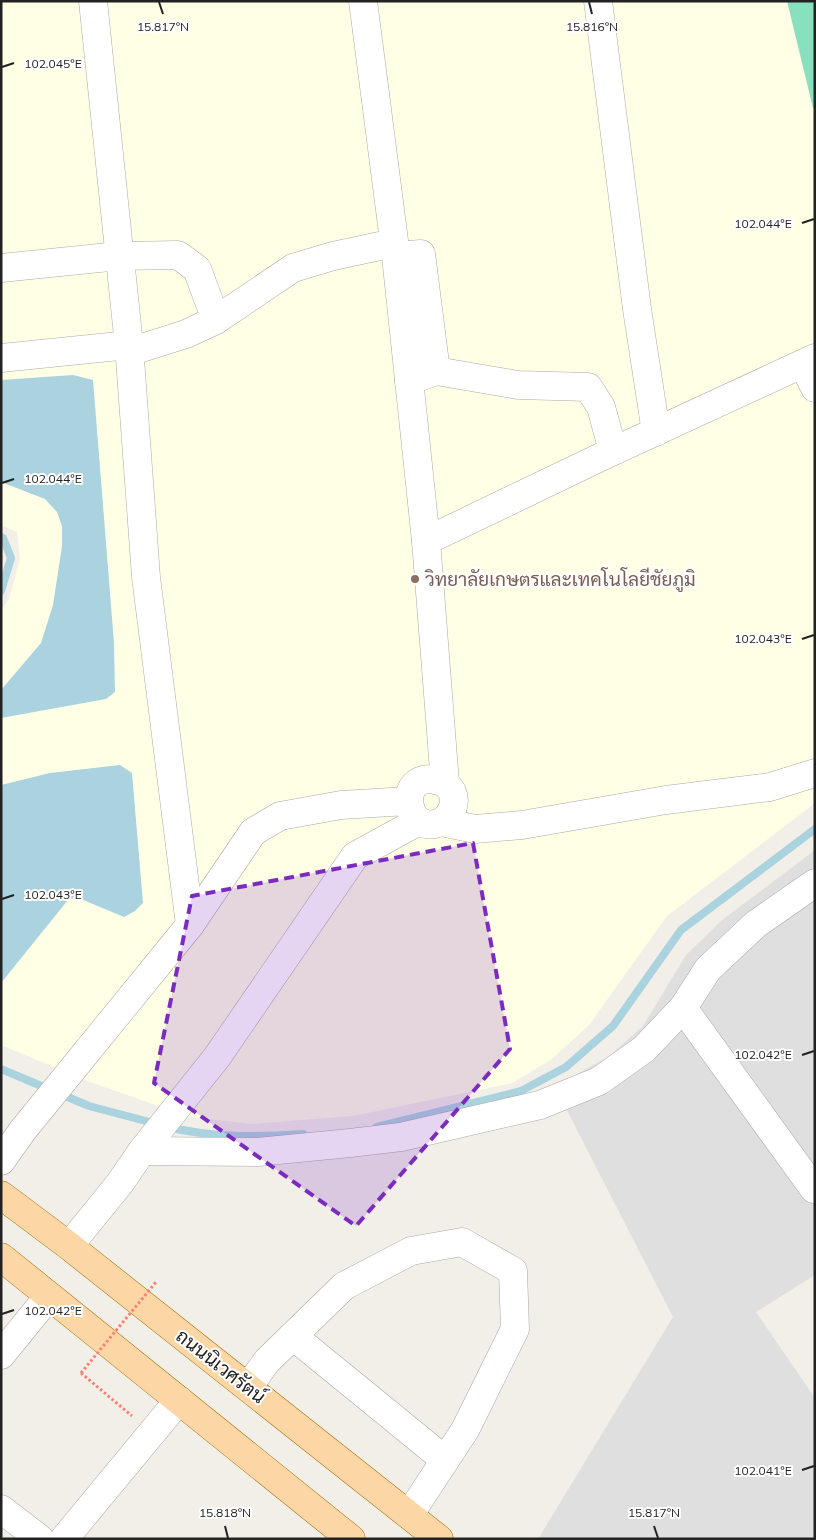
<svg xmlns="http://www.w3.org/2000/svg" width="816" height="1540" viewBox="0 0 816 1540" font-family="Mulish,Sarabun,sans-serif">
<rect width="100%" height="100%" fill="#f2efe9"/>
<!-- residential -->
<polygon fill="#e0dfdf" points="815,850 815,1275 756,1312 815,1398 815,1539 538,1539 673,1317 555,1087 609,1056 643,1026 686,955 722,920"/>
<!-- education -->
<polygon fill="#ffffe5" points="1,1 815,1 815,803 667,916 589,1025 552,1059 512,1083 353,1116 252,1124 190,1117 90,1082 1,1045 1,610 9,599 20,559 17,532 1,525"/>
<!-- pitch -->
<polygon fill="#88e0be" points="787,1 815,1 815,108 813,108"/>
<!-- water -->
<g fill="#aad3df">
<polygon points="73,375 93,380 114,643 115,692 106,699 1,718 1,690 41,643 53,605 62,546 62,526 57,512 45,499 1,482 1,380"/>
<polygon points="120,765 132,773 143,903 135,911 124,917 76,897 68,900 1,983 1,785 50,773"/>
</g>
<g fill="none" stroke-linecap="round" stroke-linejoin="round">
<!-- stream -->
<g stroke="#aad3df" stroke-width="8">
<polyline points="1,537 3,538 11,558 1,591"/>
<polyline points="1,1069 89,1106 157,1124"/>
<path d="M168,1127c44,11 90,10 135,7"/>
<polyline points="377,1127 521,1091 566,1067 613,1026 681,930 815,829"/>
</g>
<!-- minor casing -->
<g stroke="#a9a9a9" stroke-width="29">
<g id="minor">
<polyline points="93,1 129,345 146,577 190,925"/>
<path d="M363,1l33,255 30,285 19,242c2,3 6,6 7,9 5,11 -1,25 -11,30 -39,17 -47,-60 4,-39"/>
<polyline points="598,1 637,309 656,432"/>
<polyline points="396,256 421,254 436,371"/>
<polyline points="1,268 119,256 178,255 197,269 216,320"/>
<polyline points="129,352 186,334 216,320 293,268 333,256 394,243"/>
<polyline points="1,358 129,345"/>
<polyline points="803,364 815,388"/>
<polyline points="409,381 436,371 518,385 588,387 601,407 613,451"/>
<polyline points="426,541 605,455 815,358"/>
<polyline points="441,822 475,829 522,825 666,800 770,787 815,773"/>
<polyline points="683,1008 814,1189"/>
<polyline points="142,1151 258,1152 350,1143 401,1137 540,1105 599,1081 644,1049 683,1008 708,969 756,924 815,883"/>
<polyline points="1,1161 23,1130 190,925 253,832 280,816 341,805 408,801"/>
<polyline points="69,1246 120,1183 142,1151 217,1057 355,856 419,821"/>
<polyline points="293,1336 445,1460"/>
<polyline points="1,1355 49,1296"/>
<polyline points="248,1387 267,1361 344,1286 411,1251 462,1242 513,1271 515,1329 465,1430 409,1515"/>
<polyline points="1,1509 40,1539"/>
<polyline points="64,1539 179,1400"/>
</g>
</g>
<!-- major casing -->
<g stroke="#a06b00" stroke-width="29">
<g id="major">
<polyline points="1,1195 69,1246 439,1539"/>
<polyline points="1,1257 351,1539"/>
</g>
</g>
<!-- path -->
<polyline stroke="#fa8072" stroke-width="3" stroke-dasharray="2.5 2.5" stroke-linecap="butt" points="81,1373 132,1416"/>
<!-- minor -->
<use href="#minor" stroke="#fff" stroke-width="28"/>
<!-- major -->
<use href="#major" stroke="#fcd6a4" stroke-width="28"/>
<!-- path-bridge -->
<polyline stroke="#fa8072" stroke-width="3" stroke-dasharray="2.5 2.5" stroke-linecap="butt" points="81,1373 156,1282"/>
</g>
<!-- marked area -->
<path fill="#7b2cbf" fill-opacity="0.2" stroke="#7b2cbf" stroke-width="4" stroke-dasharray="10 6" stroke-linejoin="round" d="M473,843l37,206 -154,177 -202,-143 38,-187z"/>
<!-- ticks -->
<path fill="none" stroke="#222" stroke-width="2" d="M159,2l4,12M589,2l3,12M2,67l12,-4M802,223l12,-4M2,483l12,-4M802,639l12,-4M2,899l12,-4M802,1055l12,-4M2,1314l12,-4M802,1470l12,-4M225,1526l3,12M654,1526l4,12"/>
<!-- markers -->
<circle fill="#8d6e63" stroke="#fff" stroke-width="2" cx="415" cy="579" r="5"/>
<g text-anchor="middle" stroke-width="4" stroke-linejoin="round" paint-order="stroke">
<!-- education labels -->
<g font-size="19" fill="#785e54" stroke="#fff" text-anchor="start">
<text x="425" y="586">วิทยาลัยเกษตรและเทคโนโลยีชัยภูมิ</text>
</g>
<!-- street labels -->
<g font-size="19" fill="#222" stroke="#fff">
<text transform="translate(221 1366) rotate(38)" y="7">ถนนนิเวศรัตน์</text>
</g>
</g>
<g font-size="12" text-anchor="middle" fill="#222" stroke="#fff" stroke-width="4" stroke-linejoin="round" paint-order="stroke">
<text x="163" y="31">15.817°N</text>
<text x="592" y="31">15.816°N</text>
<text x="53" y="68">102.045°E</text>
<text x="763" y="228">102.044°E</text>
<text x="53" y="483">102.044°E</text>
<text x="763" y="643">102.043°E</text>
<text x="53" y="899">102.043°E</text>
<text x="763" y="1059">102.042°E</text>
<text x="53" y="1315">102.042°E</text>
<text x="763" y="1475">102.041°E</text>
<text x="225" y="1517">15.818°N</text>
<text x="654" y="1517">15.817°N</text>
</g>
<!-- border -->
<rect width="816" height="1540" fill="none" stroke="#222222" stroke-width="5"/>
</svg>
